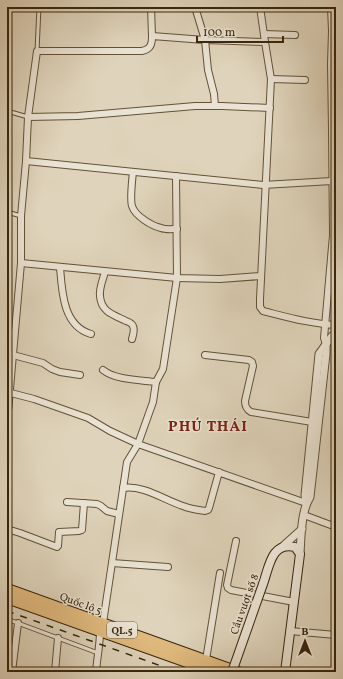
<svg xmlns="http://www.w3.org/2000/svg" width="343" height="679" viewBox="0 0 343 679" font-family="Vollkorn,serif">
<rect width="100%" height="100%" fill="#dfd4bb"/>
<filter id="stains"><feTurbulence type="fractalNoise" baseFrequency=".005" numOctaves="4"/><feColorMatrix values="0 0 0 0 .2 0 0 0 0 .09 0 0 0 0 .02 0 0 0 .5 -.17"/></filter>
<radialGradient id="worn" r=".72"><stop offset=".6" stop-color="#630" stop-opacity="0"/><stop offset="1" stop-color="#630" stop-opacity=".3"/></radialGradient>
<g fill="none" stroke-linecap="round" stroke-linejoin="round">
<!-- service casing -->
<g stroke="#625237" stroke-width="5">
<g id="service">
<polyline points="37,51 39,7"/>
<polyline points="7,111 28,117"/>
<polyline points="7,212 21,216"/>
<polyline points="7,619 98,653"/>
</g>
</g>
<!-- minor casing -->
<g stroke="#625237" stroke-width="8">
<g id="minor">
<polyline points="151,7 152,36"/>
<polyline points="195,7 205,40 208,70 214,94 215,106"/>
<path d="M260,7l5,35 6,37 -11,220v8l3,4c24,6 48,13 73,14"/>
<polyline points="264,34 295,35"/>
<polyline points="271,79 305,80"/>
<path d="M28,117l9,-66h105c9,-2 10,-7 10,-15l53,4 60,2"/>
<polyline points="26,161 263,185 332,181"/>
<path d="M133,172c-1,9 -3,27 -1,34 3,10 20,20 29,22 5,2 11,1 16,1"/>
<polyline points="21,263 177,278 220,279 261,276"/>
<path d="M60,267c2,25 3,59 31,67"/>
<path d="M105,272c-2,7 -6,16 -5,24 1,16 14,19 26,25 3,1 6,2 7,5 2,4 0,9 -1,13"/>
<polyline points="326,344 324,338 333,235 332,130 331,64 332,31 331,7"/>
<polyline points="13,355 43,363 52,369 60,372 80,375"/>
<path d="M205,355l44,5 3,2 1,4 -8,35c0,5 1,8 6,11l61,10"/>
<path d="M103,370c12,10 38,10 53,12"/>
<polyline points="7,392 34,399 88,418 110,431 138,444 306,503"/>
<polyline points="7,423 21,263 21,216 26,161 28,117 78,116 195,106 222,106 270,108"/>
<path d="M123,488c21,-3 41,12 60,18 7,3 15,4 22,5l3,-1 1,-2 10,-36"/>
<polyline points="67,502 97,504 101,506 107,511 119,514"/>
<polyline points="304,515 336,527"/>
<polyline points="7,529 20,533 57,547 58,546 59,532 79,531 82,530 84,503"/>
<polyline points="236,541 227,585 228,588 231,590 294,602"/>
<polyline points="112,563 168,567"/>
<polyline points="103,623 127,462 138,444 153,402 156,382 163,369 177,278 176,176"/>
<polyline points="290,631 336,635"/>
<polyline points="206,660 220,573"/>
<polyline points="12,672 18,623"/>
<polyline points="55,672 58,638"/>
<path d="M96,672c1,-14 4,-27 4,-41"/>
</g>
</g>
<!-- tertiary casing -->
<g stroke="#625237" stroke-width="9">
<g id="tertiary">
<polyline points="306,503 305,495 319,354 332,336 336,333"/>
<polyline points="282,547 302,529"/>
<path d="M300,554c1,-16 1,-43 10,-57l16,-143v-10"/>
</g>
</g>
<!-- secondary casing -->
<g stroke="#39260b" stroke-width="10">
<path id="secondary" d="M263,584c6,-16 8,-43 32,-37l5,7 -15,118"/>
</g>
<!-- trunk casing -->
<g stroke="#39260b" stroke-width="12">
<g id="trunk">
<polyline points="7,589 238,672"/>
<polyline points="7,598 215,672"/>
</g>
</g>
<!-- service -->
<use href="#service" stroke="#eae3d3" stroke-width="3"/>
<!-- minor -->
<use href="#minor" stroke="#eae3d3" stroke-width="6"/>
<!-- tertiary -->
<use href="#tertiary" stroke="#eae3d3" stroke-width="7"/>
<!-- secondary -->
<use href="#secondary" stroke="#eae3d3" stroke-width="8"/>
<!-- trunk -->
<use href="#trunk" stroke="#e0ba7e" stroke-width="10"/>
<!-- rail -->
<polyline stroke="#39260b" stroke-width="1.5" stroke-dasharray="7 7" stroke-linecap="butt" points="7,611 178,672"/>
<!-- secondary-bridge casing -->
<g stroke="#39260b" stroke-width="10" stroke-linecap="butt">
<polyline id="secondary-bridge" points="232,672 263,584"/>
</g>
<!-- secondary-bridge -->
<use href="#secondary-bridge" stroke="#eae3d3" stroke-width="8"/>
</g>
<g text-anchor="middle" stroke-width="3" stroke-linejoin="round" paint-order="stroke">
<!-- shield labels -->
<rect fill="#eae3d3" stroke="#6e5f47" stroke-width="1" x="107" y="622" width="30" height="16" rx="3"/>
<g font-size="10" font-weight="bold" fill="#39260b">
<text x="122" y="634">QL.5</text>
</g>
<!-- street labels -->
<g font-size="11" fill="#39260b" stroke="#eae3d3">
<text transform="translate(81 603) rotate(20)" y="4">Quốc lộ 5</text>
<text transform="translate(244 604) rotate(-70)" y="4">Cầu vượt số 8</text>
</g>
<!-- district labels -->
<g font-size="15" font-weight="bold" letter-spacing="1" fill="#7a1f14" stroke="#eae3d3">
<text x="208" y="431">PHÚ THÁI</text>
</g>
</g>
<!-- margin -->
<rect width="343" height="679" fill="none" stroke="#dfd4bb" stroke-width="24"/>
<rect x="8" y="8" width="327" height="663" fill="none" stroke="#39260b" stroke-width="2"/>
<rect x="12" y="12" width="319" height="655" fill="none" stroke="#39260b"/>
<!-- north arrow -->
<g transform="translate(305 641)" stroke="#eae3d3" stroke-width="3" paint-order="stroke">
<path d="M0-3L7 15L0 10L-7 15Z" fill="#39260b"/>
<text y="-6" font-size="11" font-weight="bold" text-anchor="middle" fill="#39260b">B</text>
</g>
<!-- scale -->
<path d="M197 36v6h86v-6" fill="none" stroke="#39260b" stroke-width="2"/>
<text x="203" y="36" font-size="12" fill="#39260b" stroke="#eae3d3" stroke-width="3" paint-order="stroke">100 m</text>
<rect width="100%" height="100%" filter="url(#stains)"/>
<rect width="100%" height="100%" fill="url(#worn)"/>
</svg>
